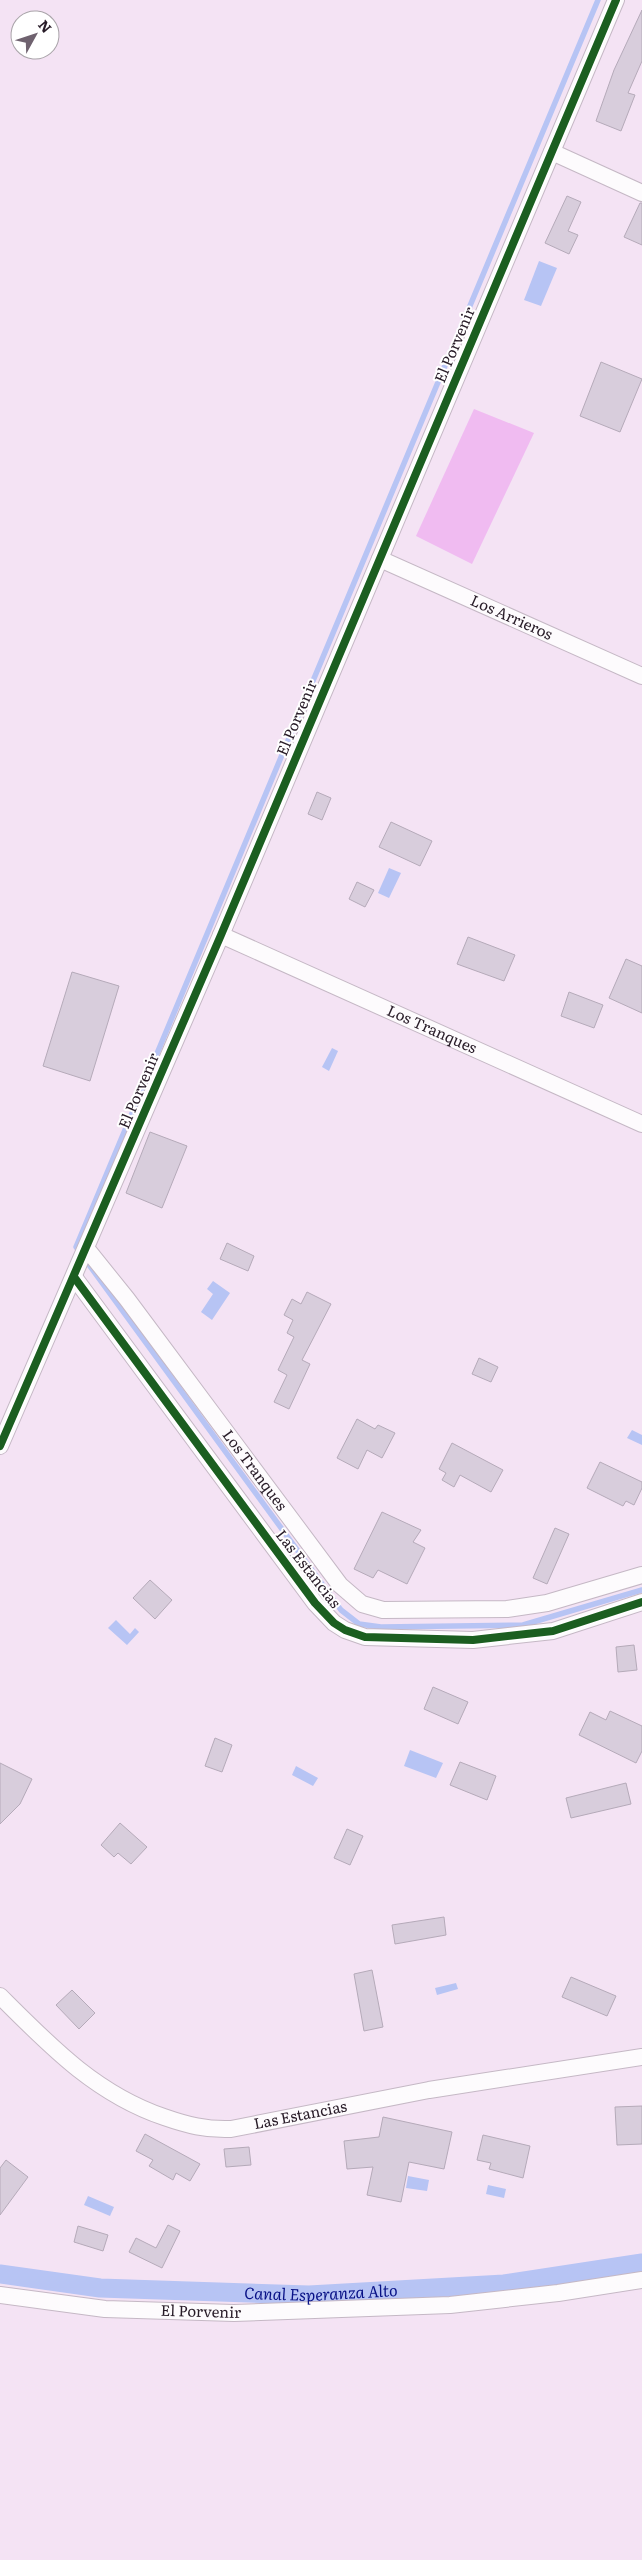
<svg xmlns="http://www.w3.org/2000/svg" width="642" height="2560" viewBox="0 0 642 2560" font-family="Literata,serif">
<rect width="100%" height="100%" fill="#f4e3f4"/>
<!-- green -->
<polygon fill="#f0bbf1" points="474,409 534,433 472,564 416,536"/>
<!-- water -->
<g fill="#b7c4f4">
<polygon points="539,261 557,268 541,306 524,300"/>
<polygon points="389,868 401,873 389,898 378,893"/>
<polygon points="332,1048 338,1051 329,1071 322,1067"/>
<polygon points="213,1281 230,1293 212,1320 201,1312 213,1294 207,1289"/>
<polygon points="632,1430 642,1435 642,1445 627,1438"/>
<polygon points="116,1620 130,1634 135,1628 139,1632 127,1645 108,1628"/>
<polygon points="410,1750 443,1763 436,1778 404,1766"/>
<polygon points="296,1766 318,1778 313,1786 292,1775"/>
<polygon points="456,1983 458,1989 437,1995 435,1988"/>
<polygon points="408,2176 429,2180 427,2191 406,2188"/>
<polygon points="488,2185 506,2189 504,2198 486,2194"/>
<polygon points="88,2196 114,2207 110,2216 84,2205"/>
</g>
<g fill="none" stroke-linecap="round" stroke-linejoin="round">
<!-- stream -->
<polyline stroke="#b7c4f4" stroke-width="5.5" points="598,0 76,1247 341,1610 359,1624 381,1627 523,1625 642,1590"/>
<!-- canal -->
<path stroke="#b7c4f4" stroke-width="19" id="s1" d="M0,2274l100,14 209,7 195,-11 138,-21"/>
</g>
<!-- building -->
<g fill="#d8cddc" stroke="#b5aab9">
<polygon points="642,10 642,61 628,93 635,95 621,131 596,121 614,70"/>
<polygon points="567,196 581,202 568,231 578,235 569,254 545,243"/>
<polygon points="640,203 642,203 642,245 624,237"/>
<polygon points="601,362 642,379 620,432 580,416"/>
<polygon points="317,792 331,798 322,820 308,814"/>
<polygon points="391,822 432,841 420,866 379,847"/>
<polygon points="357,882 374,890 365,907 349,899"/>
<polygon points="468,937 515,955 504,981 457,964"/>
<polygon points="626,959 642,966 642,1013 609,998"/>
<polygon points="72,972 119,986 90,1081 43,1066"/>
<polygon points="569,992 603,1005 594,1028 561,1016"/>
<polygon points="150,1132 187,1146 162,1208 126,1193"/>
<polygon points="227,1243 254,1256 248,1271 220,1259"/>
<polygon points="307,1292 331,1304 302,1360 310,1364 289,1409 274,1402 287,1375 278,1370 294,1337 287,1333 293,1320 284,1315 292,1299 301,1304"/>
<polygon points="479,1358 498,1367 491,1382 472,1374"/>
<polygon points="357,1419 375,1429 378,1425 395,1433 382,1458 367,1450 358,1469 337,1458"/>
<polygon points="452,1443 503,1470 491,1492 460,1475 454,1487 442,1480 446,1473 439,1469"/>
<polygon points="600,1462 642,1482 642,1488 634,1505 626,1501 623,1506 587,1488"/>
<polygon points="382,1512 421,1530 413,1542 425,1548 407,1584 378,1570 373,1578 354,1569"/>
<polygon points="555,1528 569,1534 547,1584 533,1578"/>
<polygon points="150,1580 172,1600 155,1619 133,1598"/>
<polygon points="634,1645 637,1670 618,1672 616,1647"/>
<polygon points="433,1687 468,1702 458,1724 424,1709"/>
<polygon points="610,1711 642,1726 642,1751 636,1763 579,1735 590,1712 606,1720"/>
<polygon points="215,1738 232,1745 222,1772 205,1766"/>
<polygon points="460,1762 496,1776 487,1800 450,1785"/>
<polygon points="0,1763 32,1779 20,1804 0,1824"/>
<polygon points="626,1783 631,1804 571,1818 566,1798"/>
<polygon points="120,1823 147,1847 131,1864 118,1853 114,1857 101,1845"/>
<polygon points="347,1829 363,1836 350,1865 334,1858"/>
<polygon points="444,1917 446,1935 395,1944 392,1925"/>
<polygon points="372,1970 383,2027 364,2031 354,1974"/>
<polygon points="571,1977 616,1996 607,2016 562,1997"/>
<polygon points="72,1990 95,2013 79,2029 56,2005"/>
<polygon points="642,2106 642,2144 617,2145 615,2107"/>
<polygon points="383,2117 452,2132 444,2169 409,2162 401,2202 367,2195 373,2167 347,2169 344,2141 379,2137"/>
<polygon points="145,2134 200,2164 190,2181 176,2173 173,2180 149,2166 153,2160 136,2151"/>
<polygon points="483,2135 530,2146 523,2178 489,2169 491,2163 477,2160"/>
<polygon points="249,2147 251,2165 226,2167 224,2149"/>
<polygon points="6,2160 28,2177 0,2215 0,2168"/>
<polygon points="168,2225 180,2231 162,2268 129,2252 136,2238 156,2248"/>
<polygon points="78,2226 108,2235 103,2251 74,2242"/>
</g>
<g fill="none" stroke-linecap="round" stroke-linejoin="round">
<!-- street casing -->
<g stroke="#c5b8c5" stroke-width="18">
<g id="street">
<polyline points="552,152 642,193"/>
<path id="s2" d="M380,559l262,117"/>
<path id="s3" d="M221,935l421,189"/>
<path id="s4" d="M86,1248l41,51 213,286 22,19 21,6 124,-1 40,-6 95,-28"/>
<polyline points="74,1277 315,1603 334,1623 345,1630 365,1637 473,1640 553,1631 642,1602"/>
<polyline points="0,1446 221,935 616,0"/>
<path id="s5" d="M0,1996c50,50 96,98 164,121 23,8 42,13 67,12l198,-39 213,-33"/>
<path id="s6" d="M0,2295l105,14 129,4 216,-8 108,-12 84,-13"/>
</g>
</g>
<!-- street -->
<use href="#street" stroke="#fdfbfd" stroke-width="16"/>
<!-- cycleway casing -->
<g stroke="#fff" stroke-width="11">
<g id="cycleway">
<polyline points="74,1277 315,1603 334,1623 345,1630 365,1637 473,1640 553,1631 642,1602"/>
<polyline points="0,1446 221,935 616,0"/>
</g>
</g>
<!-- cycleway -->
<use href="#cycleway" stroke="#1b5e20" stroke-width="8"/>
</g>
<g text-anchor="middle" stroke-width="4" stroke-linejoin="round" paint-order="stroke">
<!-- street labels -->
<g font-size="15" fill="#281c28" stroke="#fff">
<text transform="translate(455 345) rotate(-67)" y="5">El Porvenir</text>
<text dy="5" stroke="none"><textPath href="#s2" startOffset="144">Los Arrieros</textPath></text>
<text transform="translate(297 718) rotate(-67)" y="5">El Porvenir</text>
<text dy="5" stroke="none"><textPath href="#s3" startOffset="231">Los Tranques</textPath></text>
<text transform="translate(139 1091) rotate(-67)" y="5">El Porvenir</text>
<text dy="5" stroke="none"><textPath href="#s4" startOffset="279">Los Tranques</textPath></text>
<text transform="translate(308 1569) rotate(52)" y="5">Las Estancias</text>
<text dy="5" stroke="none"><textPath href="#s5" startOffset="345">Las Estancias</textPath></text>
<text dy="5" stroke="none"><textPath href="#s6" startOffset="202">El Porvenir</textPath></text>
</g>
<!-- water labels -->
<g font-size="16" font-style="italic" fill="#081186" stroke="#fff">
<text dy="6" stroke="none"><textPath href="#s1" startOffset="322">Canal Esperanza Alto</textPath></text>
</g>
</g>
<!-- north arrow -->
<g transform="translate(35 35) rotate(50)"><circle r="24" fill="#ffffff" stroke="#a9a4a9"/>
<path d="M0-4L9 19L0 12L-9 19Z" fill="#6f626f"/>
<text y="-8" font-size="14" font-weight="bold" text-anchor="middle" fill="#281c28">N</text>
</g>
</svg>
